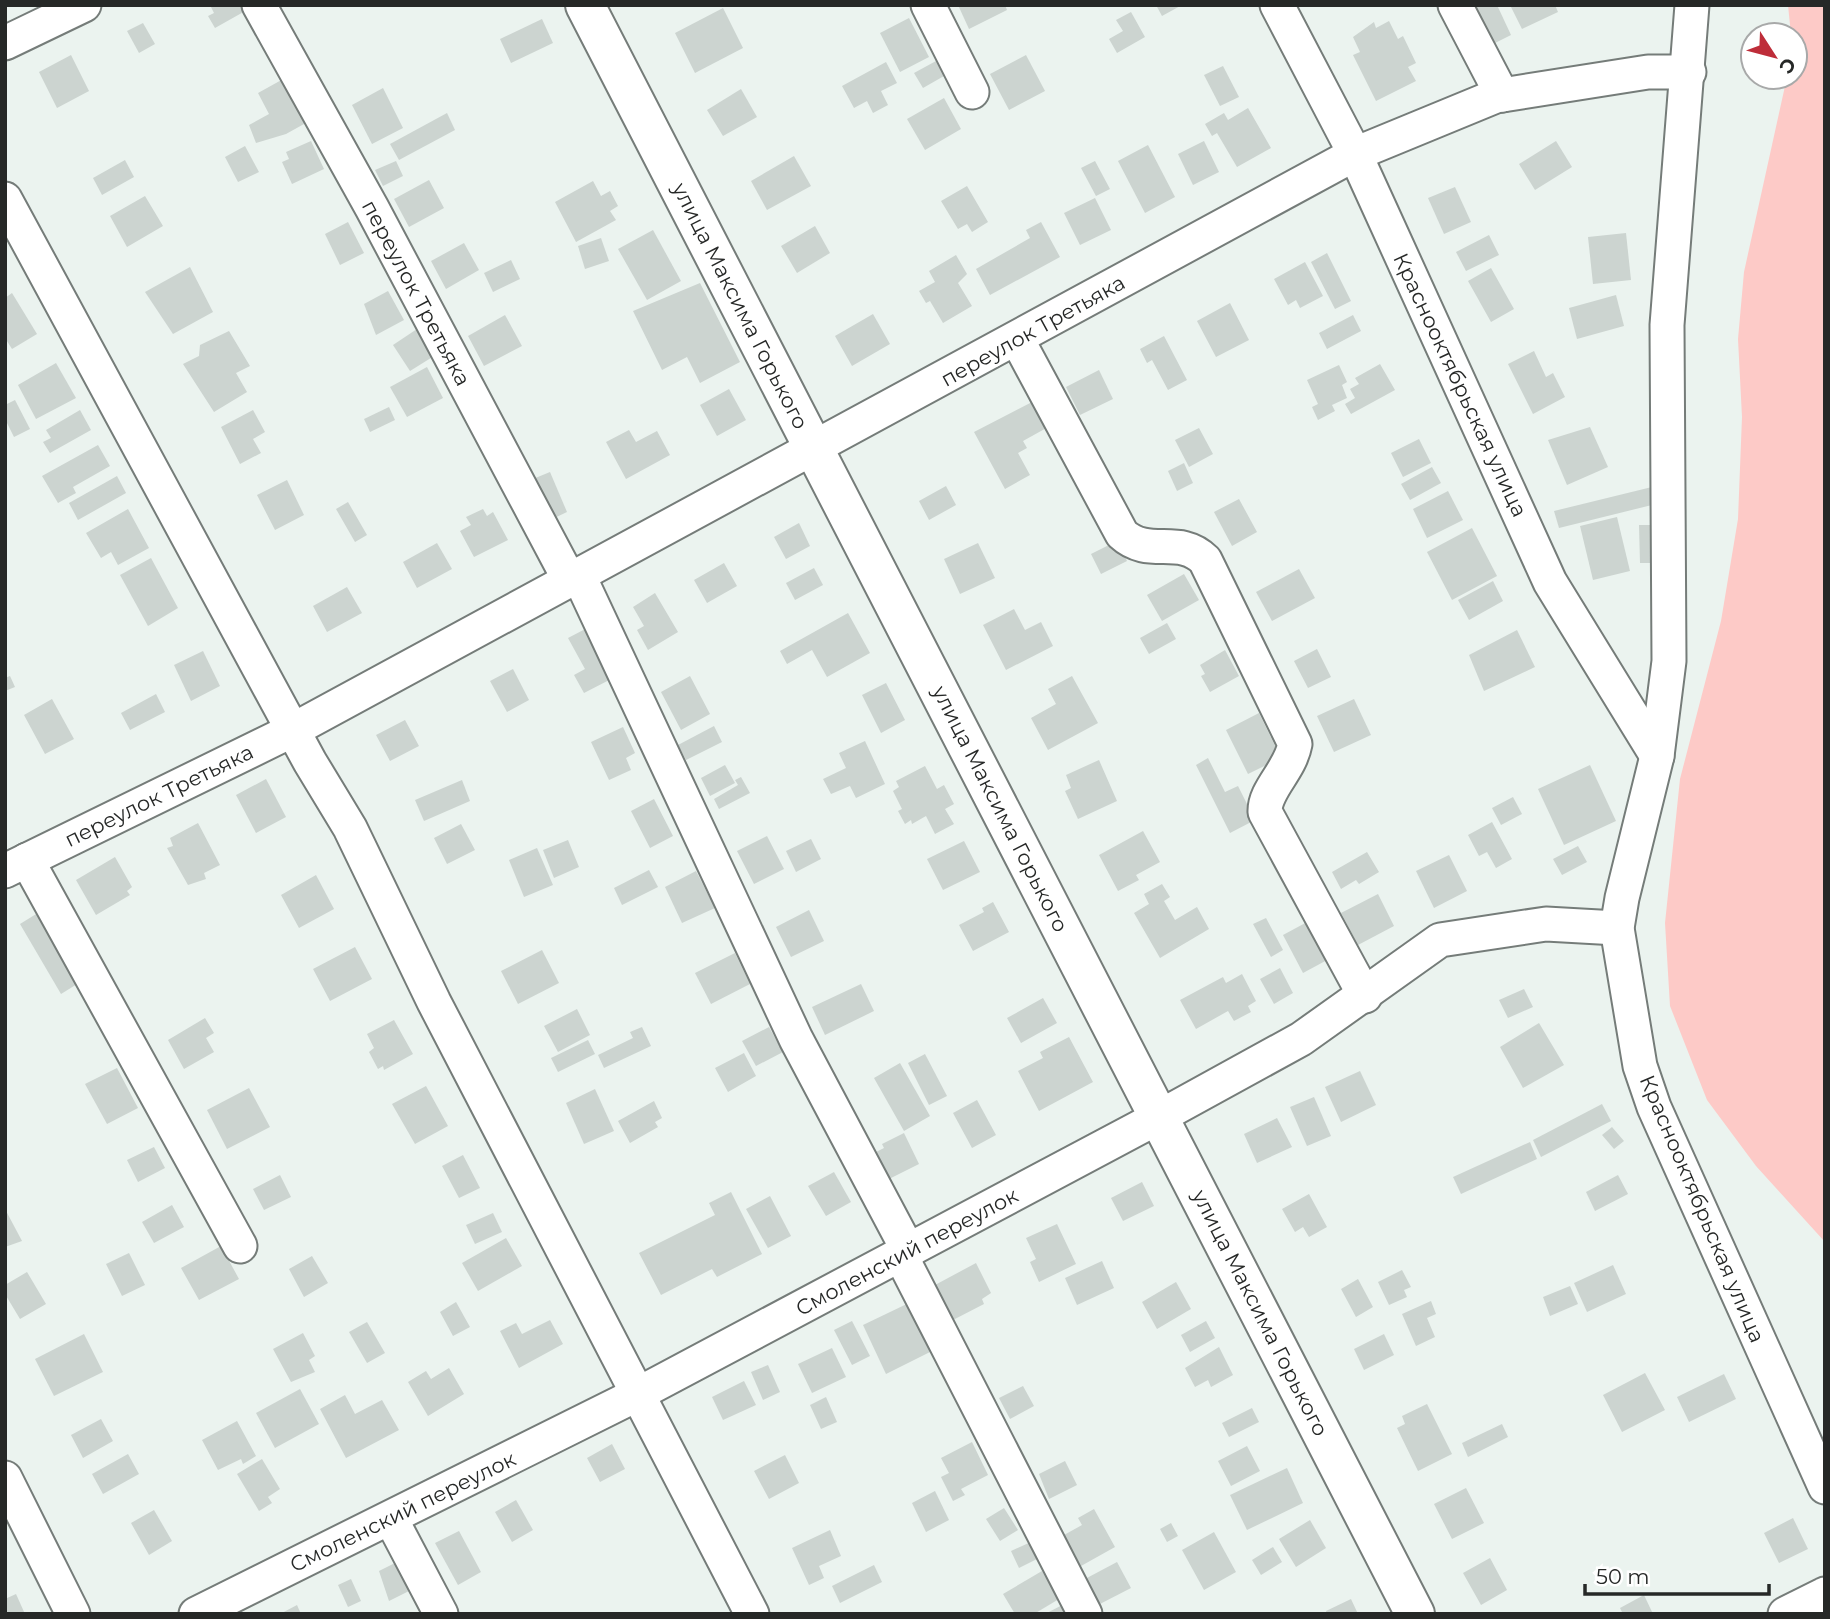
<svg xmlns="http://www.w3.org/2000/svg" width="1830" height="1619" viewBox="0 0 1830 1619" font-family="Montserrat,sans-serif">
<rect width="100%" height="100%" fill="#ebf3ef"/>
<!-- green -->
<polygon fill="#fdcac7" points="1788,5 1825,5 1825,1242 1756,1166 1707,1100 1670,1006 1665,923 1680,779 1721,621 1738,519 1742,417 1738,339 1744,272 1787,77 1795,77 1795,35 1791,35"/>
<!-- building -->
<g fill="#ccd4d0">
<polygon points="210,5 244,5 247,10 215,28 208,16 214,13"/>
<polygon points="958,5 1005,5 1007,10 969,29"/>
<polygon points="1156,5 1182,5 1162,16"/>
<polygon points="1470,5 1497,5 1511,35 1489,46"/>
<polygon points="1510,5 1555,5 1558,12 1522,29"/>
<polygon points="723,8 743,48 695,73 675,33"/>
<polygon points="1131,12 1145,37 1117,53 1109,39 1123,31 1116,20"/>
<polygon points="909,18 929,57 900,72 880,33"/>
<polygon points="542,19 553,43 511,63 500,39"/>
<polygon points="1389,21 1398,39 1403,36 1416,63 1408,67 1416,81 1376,101 1353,55 1360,52 1353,37 1374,22 1376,28"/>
<polygon points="143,23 155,44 139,53 127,31"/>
<polygon points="71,55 89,91 57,108 39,72"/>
<polygon points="1026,55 1045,91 1009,110 990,74"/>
<polygon points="936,61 944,76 923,88 914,73"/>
<polygon points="886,62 897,83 881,91 888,105 873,113 867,101 854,108 842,86"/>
<polygon points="1223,66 1239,97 1220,106 1204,75"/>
<polygon points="285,78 313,119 286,134 256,143 249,125 269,114 258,93"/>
<polygon points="383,88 403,128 372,144 352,105"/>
<polygon points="741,89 757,117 723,136 707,110"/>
<polygon points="944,98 961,129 925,150 907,119"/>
<polygon points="1248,108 1271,148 1237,167 1217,133 1212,136 1205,124 1224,113 1228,120"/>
<polygon points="447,113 455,130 399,160 390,144"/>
<polygon points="311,141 324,169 292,184 282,162 289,159 286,152"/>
<polygon points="1204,141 1219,172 1193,185 1178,154"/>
<polygon points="1556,141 1572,167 1535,190 1519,164"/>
<polygon points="1148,145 1175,197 1145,213 1118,161"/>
<polygon points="245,146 259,172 238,182 225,157"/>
<polygon points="794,156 811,186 767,210 751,181"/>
<polygon points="125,160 134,177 102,195 93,178"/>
<polygon points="396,161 403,176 383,186 375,170"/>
<polygon points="1095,161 1110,189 1096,196 1081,168"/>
<polygon points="429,180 444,208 409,227 394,199"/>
<polygon points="593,181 601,196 610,191 618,206 610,211 616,220 576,242 555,202"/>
<polygon points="967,186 988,222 972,232 967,224 958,229 941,201"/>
<polygon points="1455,187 1471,222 1444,234 1428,198"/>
<polygon points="145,196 163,226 127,247 110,216"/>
<polygon points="1095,198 1111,230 1080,245 1064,213"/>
<polygon points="348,222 364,253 340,265 325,234"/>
<polygon points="1041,222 1060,257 990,295 976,269 1030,238 1026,230"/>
<polygon points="815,226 830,253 797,273 781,246"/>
<polygon points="653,230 681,281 647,300 618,249"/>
<polygon points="1626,233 1631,280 1593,284 1588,237"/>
<polygon points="1489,235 1499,255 1466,271 1456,252"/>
<polygon points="601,238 609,261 585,269 578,246"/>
<polygon points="464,243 479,270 446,289 431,261"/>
<polygon points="1327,253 1351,301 1335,309 1311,262"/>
<polygon points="956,255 967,274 958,283 972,306 943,323 930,301 926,303 919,291 935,282 929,271"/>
<polygon points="511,260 520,279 493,292 484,273"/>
<polygon points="1305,262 1323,296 1300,308 1296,300 1288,305 1274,279"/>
<polygon points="190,267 213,312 173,334 145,292"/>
<polygon points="1491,268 1514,309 1491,322 1468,281"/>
<polygon points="700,283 740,362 700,383 687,357 662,370 633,311"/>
<polygon points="388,291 404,320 376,335 364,304"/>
<polygon points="12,293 37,334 12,349 5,338 5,298"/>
<polygon points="1616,295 1624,326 1577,339 1569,308"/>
<polygon points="1230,303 1249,340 1216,357 1197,321"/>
<polygon points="873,314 890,344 852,366 835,336"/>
<polygon points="505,315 522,346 484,366 468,336"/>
<polygon points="1353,315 1361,331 1327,349 1319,333"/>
<polygon points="417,329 434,356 410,371 393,345"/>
<polygon points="229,331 250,366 236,373 247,392 214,412 183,364 199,356 200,345"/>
<polygon points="1164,336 1187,380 1168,390 1152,360 1147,363 1140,349"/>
<polygon points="1534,351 1546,377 1553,373 1565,397 1533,414 1508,364"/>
<polygon points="56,363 76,398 36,419 18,385"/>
<polygon points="1380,364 1395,390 1351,414 1345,404 1355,398 1350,389 1359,384 1355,378"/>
<polygon points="1339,365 1347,382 1342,385 1347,398 1332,405 1335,411 1318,420 1312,407 1318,404 1307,380"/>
<polygon points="427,367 443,398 407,417 390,387"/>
<polygon points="1099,370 1113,399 1080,415 1066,387"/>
<polygon points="729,389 746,420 717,436 700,405"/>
<polygon points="15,400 30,429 14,437 5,419 5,405"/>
<polygon points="1036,400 1050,426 1023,441 1027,448 1018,453 1030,475 1005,489 974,432"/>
<polygon points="389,407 395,420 370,432 364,419"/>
<polygon points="80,410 91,430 50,453 43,442 51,438 46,430"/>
<polygon points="253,410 265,432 253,439 261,453 240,464 221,427"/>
<polygon points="1590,427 1608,467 1567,485 1548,440"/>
<polygon points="1199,428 1213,454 1189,467 1175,440"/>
<polygon points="629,430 636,442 657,431 670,455 626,479 606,442"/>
<polygon points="1419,439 1431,463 1403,477 1391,453"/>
<polygon points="98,445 110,466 73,487 76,493 58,503 42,476"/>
<polygon points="1184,463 1193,483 1177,491 1168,471"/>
<polygon points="1432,467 1441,483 1410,500 1401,484"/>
<polygon points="550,472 567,512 546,522 528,481"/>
<polygon points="117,476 126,493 78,520 69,503"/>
<polygon points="287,480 304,515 275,530 257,495"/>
<polygon points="946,486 956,505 929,520 919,501"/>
<polygon points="1656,486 1660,503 1559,528 1554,511"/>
<polygon points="1448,491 1463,520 1427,538 1413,509"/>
<polygon points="1239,499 1257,532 1232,546 1214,512"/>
<polygon points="348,502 367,535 355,542 336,509"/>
<polygon points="128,509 149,548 118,565 111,552 101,558 86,533"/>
<polygon points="483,509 487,516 493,512 508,540 474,557 460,531 471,525 466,517"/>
<polygon points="1617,517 1630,571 1593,580 1580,526"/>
<polygon points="799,523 810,546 786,559 774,537"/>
<polygon points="1639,525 1656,525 1657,563 1640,563"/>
<polygon points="1472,528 1497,576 1452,600 1427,552"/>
<polygon points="1117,541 1127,561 1101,574 1091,554"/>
<polygon points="437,543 452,569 417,588 403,562"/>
<polygon points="978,543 995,578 960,594 944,559"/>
<polygon points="151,558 178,608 148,626 120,575"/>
<polygon points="724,563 737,586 707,603 694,580"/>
<polygon points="814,568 823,585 795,600 786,583"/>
<polygon points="1299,569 1315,598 1272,621 1256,592"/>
<polygon points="1184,574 1199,600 1162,621 1147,595"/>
<polygon points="1493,581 1503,601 1469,620 1458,600"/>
<polygon points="347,587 362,613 327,632 313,606"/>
<polygon points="655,593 678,632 648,650 637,630 644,626 633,607"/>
<polygon points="1014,609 1025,630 1041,622 1053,646 1006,670 983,625"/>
<polygon points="848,613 870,653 827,677 812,650 787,664 780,651"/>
<polygon points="1167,623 1176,639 1149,654 1140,638"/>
<polygon points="591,626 617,676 584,693 574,675 585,669 568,638"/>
<polygon points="1517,630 1535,667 1484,691 1469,655"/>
<polygon points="1317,649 1331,677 1308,688 1294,661"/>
<polygon points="1225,650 1239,676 1210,692 1201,676 1205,674 1200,665"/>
<polygon points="203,651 220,686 191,701 174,665"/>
<polygon points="513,669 529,700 507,712 490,681"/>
<polygon points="10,676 15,687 5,691 5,678"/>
<polygon points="690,676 710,714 681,730 661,692"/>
<polygon points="1072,676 1098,723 1048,750 1031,718 1056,704 1048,689"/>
<polygon points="886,683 905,720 881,733 862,695"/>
<polygon points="156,694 165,712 130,730 121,713"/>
<polygon points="52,699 74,739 45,754 24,715"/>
<polygon points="1354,699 1371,735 1334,752 1317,716"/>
<polygon points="1259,713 1281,758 1248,774 1226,730"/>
<polygon points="405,720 419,746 390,761 376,735"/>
<polygon points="714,726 722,742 686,760 678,745"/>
<polygon points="623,727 635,753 626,758 631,770 609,780 591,742"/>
<polygon points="865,741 885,784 856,798 850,786 831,794 823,779 846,768 839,753"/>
<polygon points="1208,758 1225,792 1238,786 1255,820 1230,833 1196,765"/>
<polygon points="1099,760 1117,801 1078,819 1065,791 1071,788 1066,775"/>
<polygon points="725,765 735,783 710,796 701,778"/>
<polygon points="1590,765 1616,821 1564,845 1538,789"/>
<polygon points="925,766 937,789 944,785 954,804 945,809 954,824 935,834 926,816 912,824 911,820 905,824 898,811 902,809 893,791 899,787 896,781"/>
<polygon points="741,777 750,793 719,809 714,799 738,785 735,780"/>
<polygon points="266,779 286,817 256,833 236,795"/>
<polygon points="462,780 470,801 424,821 415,800"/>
<polygon points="1513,797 1522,814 1501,825 1492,808"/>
<polygon points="654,799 673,836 650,848 631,811"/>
<polygon points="1492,822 1512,859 1496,868 1487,852 1479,856 1468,835"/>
<polygon points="198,823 220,865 204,873 206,879 188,885 167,848 173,846 170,838"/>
<polygon points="461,824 475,850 447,864 434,838"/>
<polygon points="1143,831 1160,862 1136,875 1139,880 1118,891 1099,855"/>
<polygon points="767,836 784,869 754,884 737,851"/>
<polygon points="811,839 821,859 796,872 786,851"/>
<polygon points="568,840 579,867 554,878 543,850"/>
<polygon points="964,841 980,872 943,890 927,859"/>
<polygon points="1578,846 1587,862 1562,875 1553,859"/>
<polygon points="537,848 553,885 524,897 509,860"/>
<polygon points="1367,852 1379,872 1359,884 1356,880 1341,889 1332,872"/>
<polygon points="1449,855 1467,891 1434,908 1416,871"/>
<polygon points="115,857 132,887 127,891 130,895 96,915 76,880"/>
<polygon points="649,870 658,887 622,905 614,888"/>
<polygon points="696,871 715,908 682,923 665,887"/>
<polygon points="316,875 334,909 299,928 281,895"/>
<polygon points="1162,884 1170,897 1164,901 1175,920 1197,907 1209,929 1160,958 1134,913 1149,904 1144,894"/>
<polygon points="1378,894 1394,926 1358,945 1341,913"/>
<polygon points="993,902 1009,932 973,951 959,925 984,912 982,908"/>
<polygon points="809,910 824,941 791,957 776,927"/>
<polygon points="41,911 82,981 61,994 20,924"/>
<polygon points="1266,918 1283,950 1271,957 1253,924"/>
<polygon points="1309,921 1329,959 1303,973 1283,935"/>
<polygon points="355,947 372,979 330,1001 313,969"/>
<polygon points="542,950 559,983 518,1004 501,971"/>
<polygon points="735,953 750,984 711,1004 695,973"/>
<polygon points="1280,968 1293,993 1274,1004 1260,979"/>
<polygon points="1242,974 1256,1001 1248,1006 1251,1012 1234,1021 1228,1011 1196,1029 1180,1000 1223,977 1226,983"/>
<polygon points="861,984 874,1011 825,1035 812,1007"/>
<polygon points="1524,989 1533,1007 1508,1018 1499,1000"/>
<polygon points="1043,998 1057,1023 1021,1043 1007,1018"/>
<polygon points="577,1009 590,1035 558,1052 544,1026"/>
<polygon points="205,1018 214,1033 206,1038 214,1052 184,1069 168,1040"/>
<polygon points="394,1020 413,1054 384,1070 383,1066 378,1069 369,1052 374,1048 367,1034"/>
<polygon points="1539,1023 1564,1065 1523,1088 1500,1047"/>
<polygon points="642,1027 651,1046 604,1068 598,1055 633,1038 630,1032"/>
<polygon points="769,1027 783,1052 756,1066 742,1041"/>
<polygon points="1069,1037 1093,1082 1039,1111 1018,1071 1043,1058 1040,1052"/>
<polygon points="588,1040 595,1054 558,1072 551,1058"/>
<polygon points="744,1053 756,1076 728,1092 715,1068"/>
<polygon points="925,1054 947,1096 929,1105 908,1063"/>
<polygon points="900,1063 930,1116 904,1131 874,1078"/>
<polygon points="117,1068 138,1108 107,1124 85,1084"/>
<polygon points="1360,1071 1376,1105 1341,1122 1325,1087"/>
<polygon points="426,1086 448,1126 415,1144 392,1104"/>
<polygon points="249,1088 270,1127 227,1149 207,1110"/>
<polygon points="595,1089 614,1131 584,1144 566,1103"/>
<polygon points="1314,1097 1331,1136 1307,1146 1290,1107"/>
<polygon points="977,1100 996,1135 972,1148 953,1113"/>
<polygon points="654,1101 662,1118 655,1122 658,1127 630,1143 618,1121"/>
<polygon points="1602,1104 1611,1121 1541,1157 1533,1140"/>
<polygon points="1277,1118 1292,1147 1257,1163 1244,1134"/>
<polygon points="1612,1127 1624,1141 1614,1149 1602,1135"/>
<polygon points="904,1133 919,1164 887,1180 874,1153 884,1148 882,1144"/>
<polygon points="1530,1142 1537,1159 1461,1194 1453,1177"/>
<polygon points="154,1147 165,1168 138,1182 127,1160"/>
<polygon points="463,1155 480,1188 459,1198 442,1166"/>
<polygon points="834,1172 851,1202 826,1216 808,1186"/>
<polygon points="280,1175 291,1197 264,1210 253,1189"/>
<polygon points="1618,1175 1628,1194 1595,1211 1586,1192"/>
<polygon points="1142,1182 1154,1206 1123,1221 1111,1198"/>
<polygon points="731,1192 762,1254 717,1277 712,1269 661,1295 639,1253 715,1215 709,1203"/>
<polygon points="1309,1194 1327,1227 1309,1237 1303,1227 1295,1232 1282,1209"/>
<polygon points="770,1196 791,1236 768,1248 746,1209"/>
<polygon points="172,1205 184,1227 154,1243 142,1222"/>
<polygon points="5,1209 22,1241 5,1247"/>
<polygon points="493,1213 502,1232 475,1244 466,1225"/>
<polygon points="1057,1224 1076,1264 1039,1282 1030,1262 1036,1259 1026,1238"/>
<polygon points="506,1238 522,1266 478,1291 462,1263"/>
<polygon points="221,1246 239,1279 199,1300 181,1268"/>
<polygon points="129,1253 145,1285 122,1296 106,1264"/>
<polygon points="312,1256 328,1283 304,1297 289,1269"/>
<polygon points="1102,1261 1114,1288 1077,1305 1065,1278"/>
<polygon points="976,1263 991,1293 982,1299 984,1304 953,1320 935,1285"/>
<polygon points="1613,1265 1626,1294 1587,1312 1574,1283"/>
<polygon points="1402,1270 1411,1287 1404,1290 1407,1297 1389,1305 1378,1282"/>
<polygon points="27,1272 46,1304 20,1319 5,1294 5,1285"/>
<polygon points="1358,1279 1373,1307 1356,1317 1341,1289"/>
<polygon points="1176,1282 1191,1309 1157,1329 1142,1302"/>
<polygon points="1570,1286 1578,1304 1550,1316 1543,1297"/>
<polygon points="913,1301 936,1349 886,1374 863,1325"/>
<polygon points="1431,1301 1436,1314 1427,1318 1435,1337 1416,1346 1402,1314"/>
<polygon points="456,1302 470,1327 453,1336 440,1312"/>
<polygon points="550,1320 563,1344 519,1368 500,1331 516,1323 522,1334"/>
<polygon points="852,1321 870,1356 852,1365 834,1330"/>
<polygon points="1206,1321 1215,1338 1190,1352 1181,1335"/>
<polygon points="367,1322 385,1353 367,1363 349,1332"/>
<polygon points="303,1333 315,1356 309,1360 315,1372 291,1382 273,1349"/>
<polygon points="84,1334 103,1372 54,1396 35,1359"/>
<polygon points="1384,1334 1394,1355 1364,1370 1354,1349"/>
<polygon points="1219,1347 1233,1375 1211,1387 1208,1380 1195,1387 1185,1368"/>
<polygon points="832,1348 846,1377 812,1393 798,1364"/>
<polygon points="768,1365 780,1392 763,1400 751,1372"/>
<polygon points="449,1368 464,1394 428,1416 408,1382 426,1371 431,1379"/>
<polygon points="1645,1373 1665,1410 1622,1432 1603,1395"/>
<polygon points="1724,1374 1736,1399 1689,1422 1677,1397"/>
<polygon points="744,1381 756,1405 723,1420 712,1397"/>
<polygon points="1023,1386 1034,1406 1010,1419 999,1398"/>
<polygon points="300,1389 319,1424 275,1448 256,1413"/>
<polygon points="345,1395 355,1414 382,1400 399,1430 346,1458 320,1409"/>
<polygon points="826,1397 837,1422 821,1429 810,1405"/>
<polygon points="1427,1404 1452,1454 1418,1471 1397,1428 1405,1424 1402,1416"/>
<polygon points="1252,1408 1259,1422 1229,1437 1222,1423"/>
<polygon points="101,1419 113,1441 83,1458 71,1435"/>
<polygon points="237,1421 256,1456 243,1464 241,1459 218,1470 202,1440"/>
<polygon points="1502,1424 1508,1437 1468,1457 1462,1443"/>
<polygon points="972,1442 988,1475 961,1489 965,1495 953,1501 941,1477 949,1473 941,1458"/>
<polygon points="612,1444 625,1469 600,1482 587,1458"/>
<polygon points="1247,1446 1260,1471 1231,1486 1218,1461"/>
<polygon points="128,1454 139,1474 103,1494 92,1474"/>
<polygon points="785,1455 799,1483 769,1499 754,1471"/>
<polygon points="262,1459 280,1489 268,1497 272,1503 259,1511 237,1474"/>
<polygon points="1065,1461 1077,1485 1049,1499 1039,1474"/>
<polygon points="1287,1468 1303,1503 1247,1530 1230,1495"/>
<polygon points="1466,1488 1484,1523 1452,1539 1434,1504"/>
<polygon points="935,1491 949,1520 926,1532 912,1503"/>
<polygon points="516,1500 533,1530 512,1542 495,1512"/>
<polygon points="1004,1508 1018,1530 1000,1541 986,1519"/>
<polygon points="1094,1509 1115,1547 1081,1566 1064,1535 1082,1525 1078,1518"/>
<polygon points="154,1510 172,1541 149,1555 131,1523"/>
<polygon points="1793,1518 1808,1549 1779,1563 1764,1533"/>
<polygon points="1310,1520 1326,1548 1296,1567 1279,1539"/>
<polygon points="1171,1523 1178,1536 1167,1542 1160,1529"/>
<polygon points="830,1530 841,1556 819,1566 824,1578 809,1585 792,1548"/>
<polygon points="459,1531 481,1572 458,1585 435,1543"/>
<polygon points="1214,1532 1236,1572 1204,1590 1182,1550"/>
<polygon points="1033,1541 1041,1557 1019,1568 1011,1551"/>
<polygon points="1273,1547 1282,1562 1261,1575 1252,1560"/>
<polygon points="1490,1558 1507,1590 1481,1605 1463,1573"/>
<polygon points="397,1562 411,1590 389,1601 379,1571"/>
<polygon points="1117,1562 1131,1588 1098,1605 1085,1579"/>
<polygon points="874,1565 882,1582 840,1603 832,1586"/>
<polygon points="1042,1571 1059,1599 1034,1614 1015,1614 1003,1594"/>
<polygon points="351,1579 361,1601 348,1607 338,1585"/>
<polygon points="16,1594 25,1614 5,1614 5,1599"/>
<polygon points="1644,1595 1653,1614 1623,1614 1620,1608"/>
<polygon points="1351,1599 1358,1614 1327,1614 1326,1611"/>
<polygon points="1068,1602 1074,1614 1045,1614"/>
<polygon points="297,1605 301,1614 280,1614"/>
</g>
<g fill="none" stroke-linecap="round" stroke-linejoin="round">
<!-- minor casing -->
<g stroke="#757c79" stroke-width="37">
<g id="minor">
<polyline points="259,5 372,208 570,581"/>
<polyline points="928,5 972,92"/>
<polyline points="1277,5 1355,154 1550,582 1657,756"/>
<polyline points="1455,5 1502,95"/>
<polyline points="1692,5 1667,325 1669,661 1657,756 1622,898 1617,928 1640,1066 1654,1107 1825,1487"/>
<polyline points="5,43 84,5"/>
<polyline points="5,199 310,762 350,828 434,1002 752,1614"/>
<path d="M1017,339l105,195c27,25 57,0 83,26l90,184c-5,27 -31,46 -30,68l100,184"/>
<polyline points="579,576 796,1039 909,1252"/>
<polyline points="27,860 240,1246"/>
<polyline points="5,871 293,730 1355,154 1496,96 1648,72 1689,72"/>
<polyline points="901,1256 1085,1614"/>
<polyline points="5,1478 73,1614"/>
<polyline points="391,1519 441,1614"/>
<polyline points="196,1614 638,1394 1159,1117 1301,1039 1440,940 1546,924 1617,928"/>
<polyline points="1785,1614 1825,1594"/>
</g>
</g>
<!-- major casing -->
<g stroke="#757c79" stroke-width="42">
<polyline id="major" points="585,5 1415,1614"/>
</g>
<!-- minor -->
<use href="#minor" stroke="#fff" stroke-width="33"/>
<!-- major -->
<use href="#major" stroke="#fff" stroke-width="38"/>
</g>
<g text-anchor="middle" stroke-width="5" stroke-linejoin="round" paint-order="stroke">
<!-- street labels -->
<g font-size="21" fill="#262827" stroke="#fff">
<text transform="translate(416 293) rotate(62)" y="7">переулок Третьяка</text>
<text transform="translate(740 306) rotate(63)" y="7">улица Максима Горького</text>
<text transform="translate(1033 331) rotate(-29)" y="7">переулок Третьяка</text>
<text transform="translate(1460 385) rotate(65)" y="7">Краснооктябрьская улица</text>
<text transform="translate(159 796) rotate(-26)" y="7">переулок Третьяка</text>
<text transform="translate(1000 809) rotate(63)" y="7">улица Максима Горького</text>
<text transform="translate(1702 1209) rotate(67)" y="7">Краснооктябрьская улица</text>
<text transform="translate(907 1252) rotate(-28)" y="7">Смоленский переулок</text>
<text transform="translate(1260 1313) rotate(63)" y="7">улица Максима Горького</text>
<text transform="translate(403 1512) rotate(-26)" y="7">Смоленский переулок</text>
</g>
</g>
<!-- border -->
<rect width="1830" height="1619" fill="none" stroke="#262827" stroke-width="14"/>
<!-- north arrow -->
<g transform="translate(1774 56) rotate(126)"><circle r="33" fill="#ffffff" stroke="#a8a9a9" stroke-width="2"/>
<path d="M0-5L12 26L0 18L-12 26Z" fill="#be2d39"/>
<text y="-10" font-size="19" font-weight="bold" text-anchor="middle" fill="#262827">С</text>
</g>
<!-- scale -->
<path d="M1585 1584v10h184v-10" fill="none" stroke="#262827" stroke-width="3.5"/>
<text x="1596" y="1584" font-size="21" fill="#262827" stroke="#ffffff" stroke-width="5" paint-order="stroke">50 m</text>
</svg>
